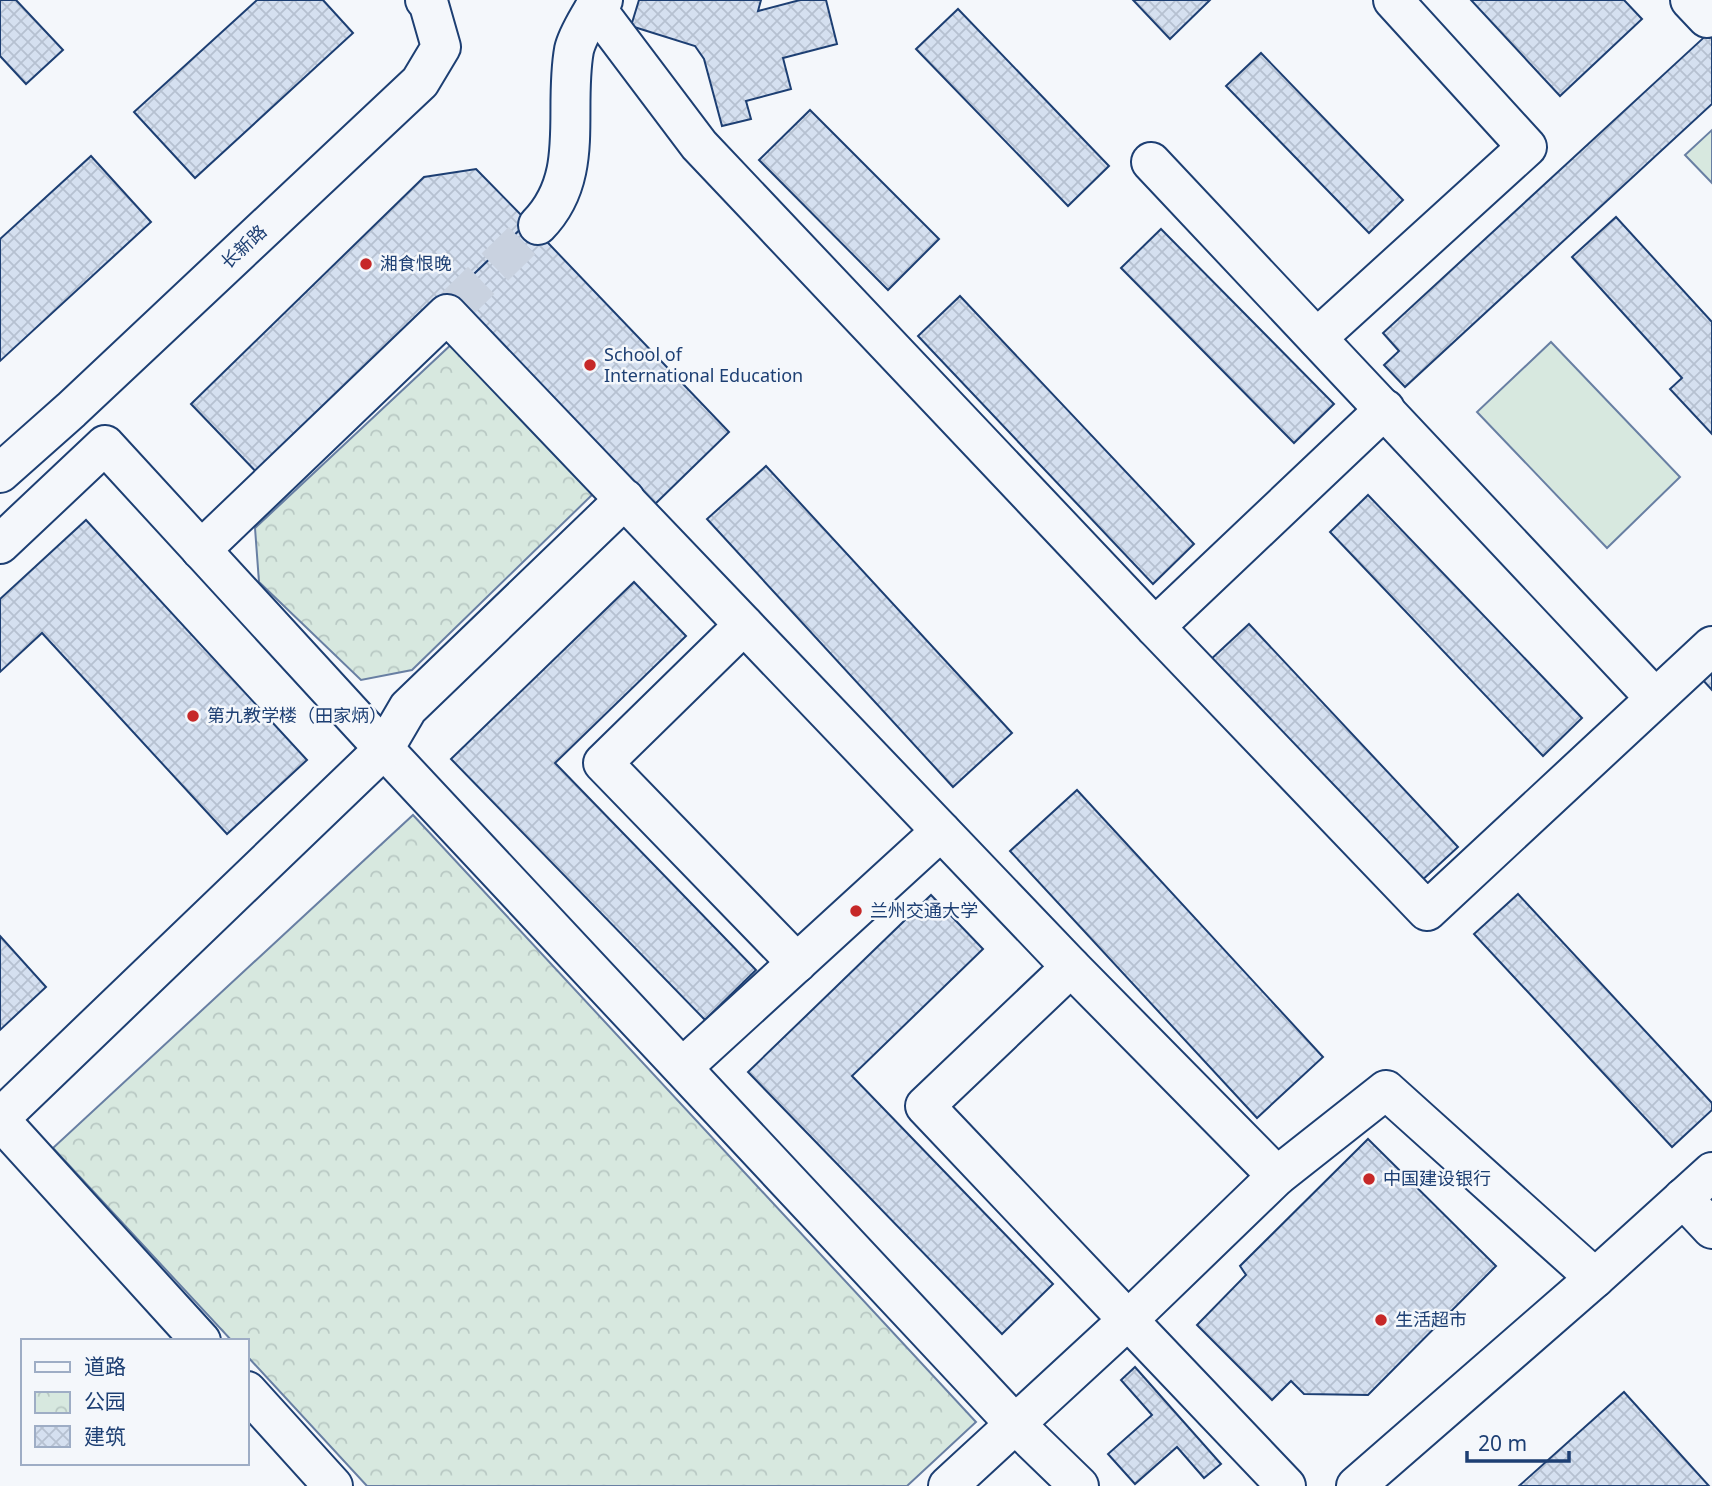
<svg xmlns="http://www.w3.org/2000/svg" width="1712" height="1486" viewBox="0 0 1712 1486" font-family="'Noto Sans','Noto Sans SC',sans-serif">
<defs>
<pattern id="park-crowns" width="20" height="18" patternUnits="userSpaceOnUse" patternTransform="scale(1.75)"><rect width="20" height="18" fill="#d7e8df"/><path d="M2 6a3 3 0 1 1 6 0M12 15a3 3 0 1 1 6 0" fill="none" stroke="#b8c8c3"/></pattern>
<pattern id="building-cross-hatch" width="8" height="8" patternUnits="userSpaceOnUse" patternTransform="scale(1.75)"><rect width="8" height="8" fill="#d5e0f0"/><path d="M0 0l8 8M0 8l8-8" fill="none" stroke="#b6c1d1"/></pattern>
</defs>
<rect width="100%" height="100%" fill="#f4f7fb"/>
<!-- green -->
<g fill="#d7e8df" stroke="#687fa3" stroke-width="2">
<polygon points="1712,130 1712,183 1685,155"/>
<polygon points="1551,342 1680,477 1607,548 1477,412"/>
</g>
<!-- park -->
<g fill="url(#park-crowns)" stroke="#687fa3" stroke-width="2">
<polygon points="455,341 594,493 412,670 361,680 259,582 255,528"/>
<polygon points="413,815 976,1422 907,1486 367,1486 247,1356 247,1341 232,1341 53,1148"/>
</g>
<!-- building -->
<g fill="url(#building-cross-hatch)" stroke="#1d3f73" stroke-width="2">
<polygon points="0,0 16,0 63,50 26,84 0,56"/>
<polygon points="257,0 323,0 353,33 195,178 134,112"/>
<polygon points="639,0 761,0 758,11 800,0 826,0 837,44 783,58 791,89 746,101 751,119 722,126 704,59 695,46 631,26"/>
<polygon points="1133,0 1210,0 1170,39"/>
<polygon points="1471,0 1624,0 1642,19 1560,96"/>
<polygon points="958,9 1109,166 1068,206 916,49"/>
<polygon points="1712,30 1712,104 1405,387 1384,365 1399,351 1383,333"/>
<polygon points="1261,53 1403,200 1369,233 1226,86"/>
<polygon points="810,110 939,239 888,290 759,160"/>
<polygon points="91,156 151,222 0,361 0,239"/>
<polygon points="476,169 528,222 263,479 191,404 424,177"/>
<polygon points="1616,217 1712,322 1712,434 1670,389 1682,378 1572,257"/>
<polygon points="528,222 729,432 653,506 450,297"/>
<polygon points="1161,229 1334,404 1294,443 1121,268"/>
<polygon points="960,296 1194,544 1153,584 918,336"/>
<polygon points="766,466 1012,733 953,787 707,519"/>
<polygon points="1368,495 1582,718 1543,756 1330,532"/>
<polygon points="86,520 307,760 227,834 42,633 0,672 0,599"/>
<polygon points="634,582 686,636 555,763 756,970 705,1020 451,759"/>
<polygon points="1249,624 1458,847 1419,883 1209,661"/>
<polygon points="1712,667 1712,690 1701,678"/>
<polygon points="1077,790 1323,1057 1257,1118 1010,851"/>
<polygon points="1518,894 1712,1103 1712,1110 1672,1147 1474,934"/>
<polygon points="931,895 983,949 852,1076 1053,1284 1002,1334 748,1072"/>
<polygon points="0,936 46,987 0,1030"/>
<polygon points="1368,1139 1496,1266 1368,1395 1304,1394 1291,1381 1272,1400 1197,1325 1246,1275 1240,1266"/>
<polygon points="1135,1367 1221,1464 1204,1478 1177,1447 1135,1484 1108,1454 1152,1415 1121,1380"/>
<polygon points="1624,1392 1709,1486 1519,1486"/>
</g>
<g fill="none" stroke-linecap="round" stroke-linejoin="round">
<!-- minor-tunnel -->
<polyline stroke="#c9d2e0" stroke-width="38" stroke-dasharray="38 19" stroke-linecap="butt" points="454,307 538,225"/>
<!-- minor casing -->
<g stroke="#1d3f73" stroke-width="42">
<g id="minor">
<polyline points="603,0 595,7 699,145 1155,627 1385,409"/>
<polyline points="1690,0 1707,18"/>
<polyline points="1151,162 1655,698"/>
<path d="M538,225c48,-49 25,-114 36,-175 3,-14 14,-30 21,-43"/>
<polyline points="1317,338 1527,147 1393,0"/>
<polyline points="0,473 71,410 420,82 441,47 429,5 425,0"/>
<polyline points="0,544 105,445 384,749 1014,1423 1079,1486"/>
<polyline points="201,550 447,314 1071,967 1277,1176 1386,1090 1595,1278"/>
<polyline points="744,625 603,763 797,963"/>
<polyline points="1155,627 1427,911 1712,646"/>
<polyline points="683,1067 941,831"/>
<polyline points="0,1118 384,749 408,708 625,499"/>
<polyline points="0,1120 201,1341"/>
<polyline points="1277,1176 1128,1320 1286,1486"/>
<polyline points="1683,1198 1712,1229"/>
<polyline points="247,1391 333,1486"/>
<polyline points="948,1486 1128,1320 925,1106 1071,967"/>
<polyline points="1356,1486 1595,1278 1712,1172"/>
</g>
</g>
<!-- minor -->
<use href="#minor" stroke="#f4f7fb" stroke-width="38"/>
</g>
<!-- markers -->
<g fill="#c62828" stroke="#f4f7fb" stroke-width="2.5">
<circle cx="366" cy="264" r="7"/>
<circle cx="590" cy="365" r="7"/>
<circle cx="193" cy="716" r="7"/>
<circle cx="856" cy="911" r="7"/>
<circle cx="1369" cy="1179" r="7"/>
<circle cx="1381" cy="1320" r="7"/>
</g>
<g text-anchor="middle" stroke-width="5" stroke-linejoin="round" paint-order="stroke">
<!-- street labels -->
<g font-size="18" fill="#1d3f73" stroke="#f4f7fb">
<text transform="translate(244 247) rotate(-43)" y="6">长新路</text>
</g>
<!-- poi labels -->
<g font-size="18" fill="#1d3f73" stroke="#f4f7fb" text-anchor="start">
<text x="380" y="270">湘食恨晚</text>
<text x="604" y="361">School of<tspan x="604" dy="21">International Education</tspan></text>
<text x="207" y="722">第九教学楼（田家炳）</text>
<text x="870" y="917">兰州交通大学</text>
<text x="1383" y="1185">中国建设银行</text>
<text x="1395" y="1326">生活超市</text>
</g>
</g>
<!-- legend -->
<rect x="21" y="1339" width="228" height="126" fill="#f4f7fb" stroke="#9eadc5" stroke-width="2"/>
<rect x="35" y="1362" width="35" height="10" fill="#f4f7fb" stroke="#9eadc5" stroke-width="2"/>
<text x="84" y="1374" font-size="21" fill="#1d3f73">道路</text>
<rect x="35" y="1392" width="35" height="21" fill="url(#park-crowns)" stroke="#9eadc5" stroke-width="2"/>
<text x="84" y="1409" font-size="21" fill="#1d3f73">公园</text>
<rect x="35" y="1426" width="35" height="21" fill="url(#building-cross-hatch)" stroke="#9eadc5" stroke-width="2"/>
<text x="84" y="1444" font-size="21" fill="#1d3f73">建筑</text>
<!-- scale -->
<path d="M1467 1451v10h102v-10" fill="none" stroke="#1d3f73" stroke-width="3.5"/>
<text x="1478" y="1451" font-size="21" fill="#1d3f73" stroke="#f4f7fb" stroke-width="5" paint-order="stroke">20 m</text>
</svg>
